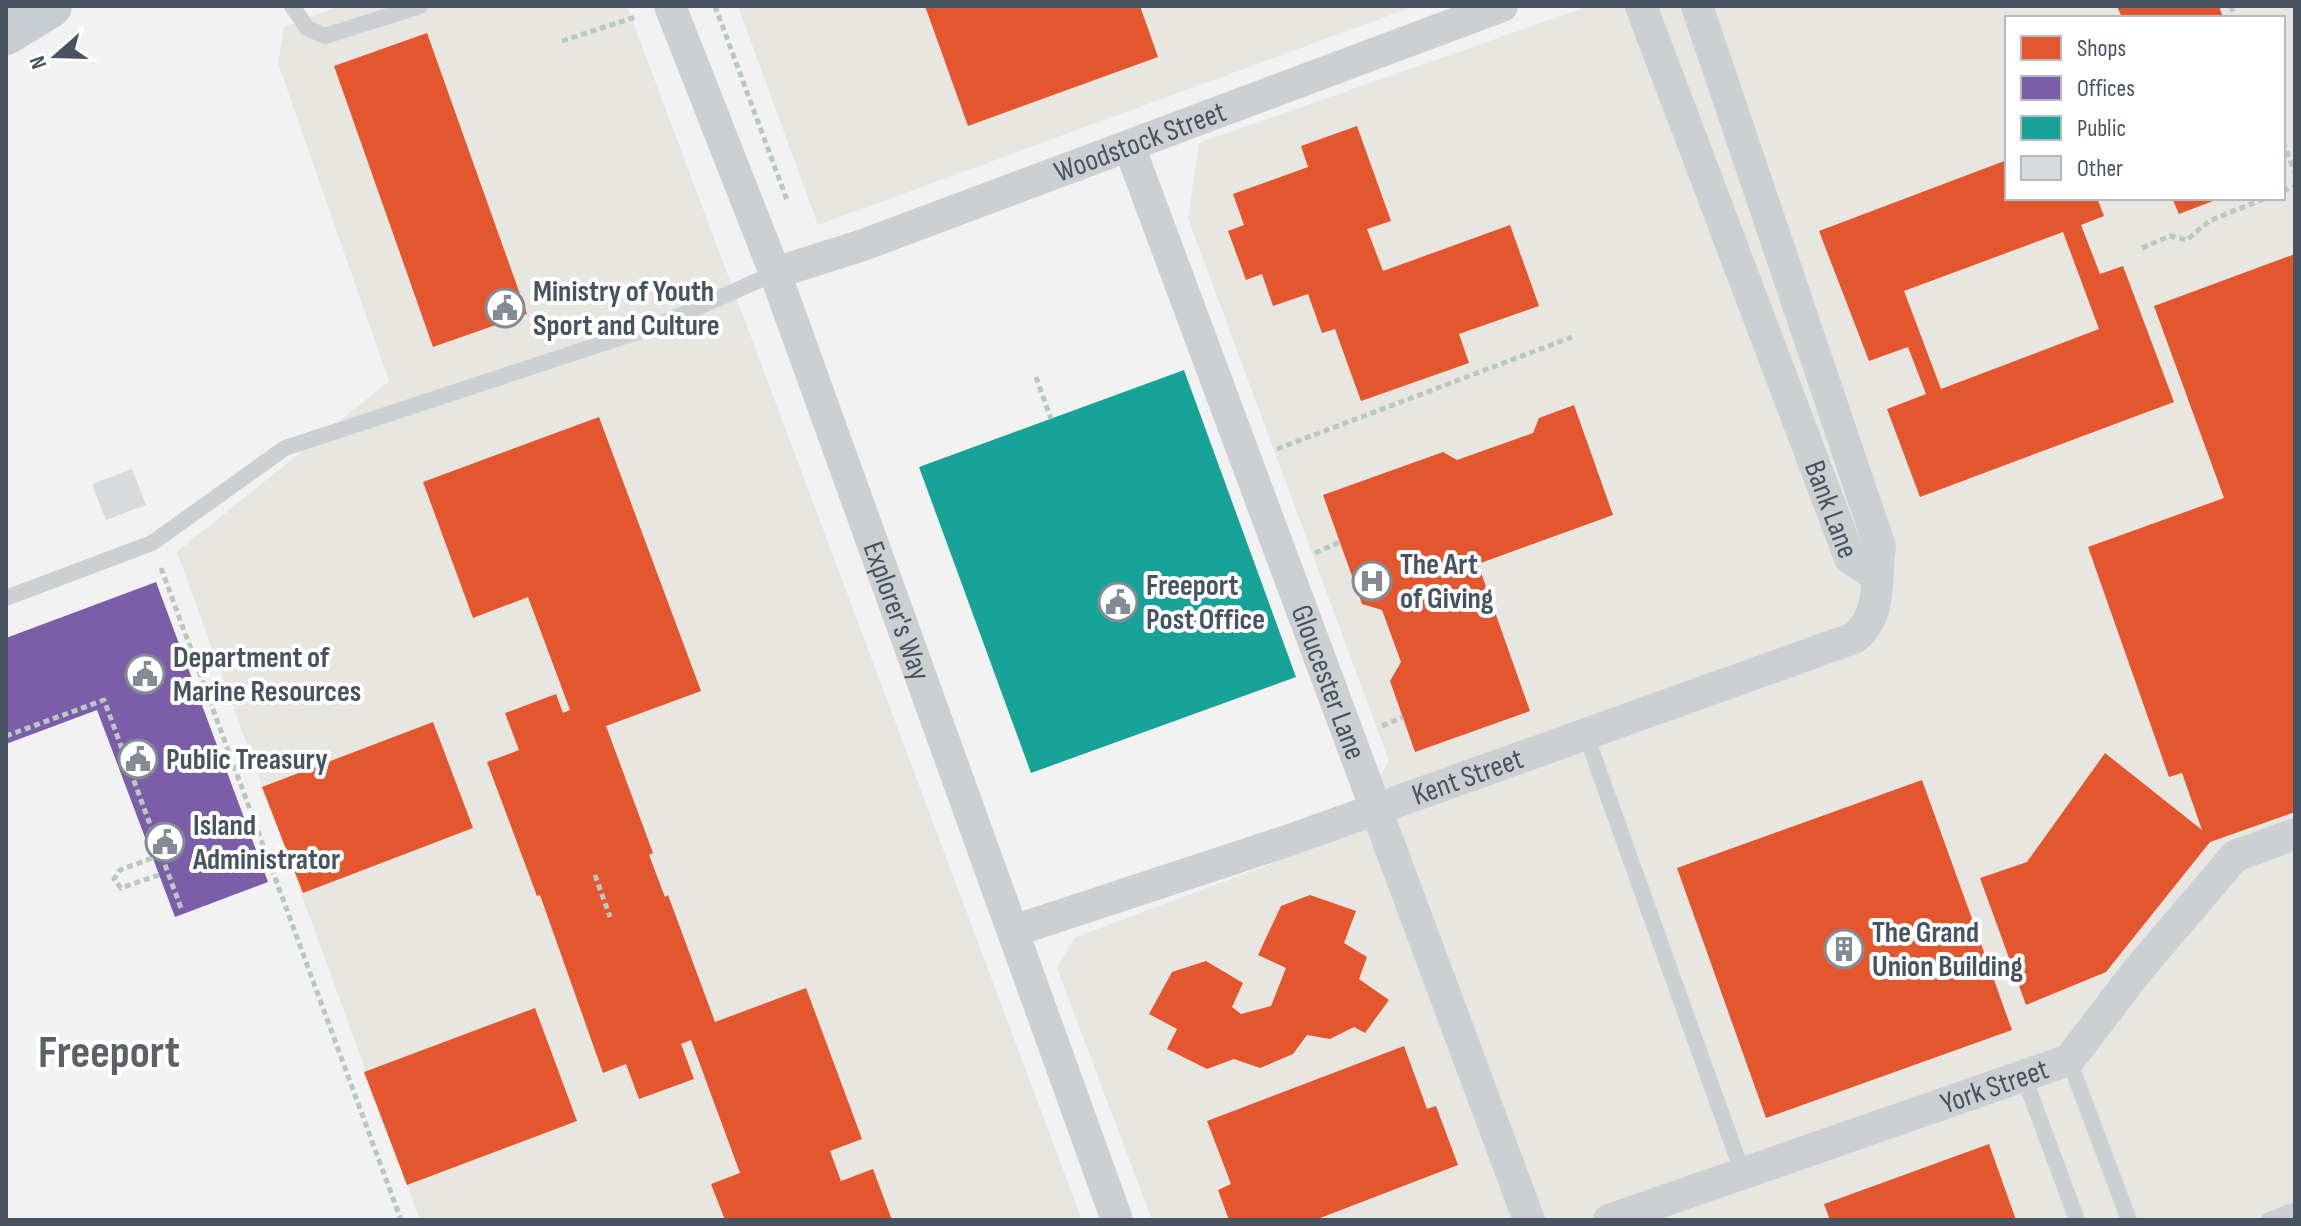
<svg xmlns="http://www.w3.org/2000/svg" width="2301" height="1226" viewBox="0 0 2301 1226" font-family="'Sofia Sans Condensed',sans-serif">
<rect width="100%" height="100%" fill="#f2f2f2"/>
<!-- commercial -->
<g fill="#e7e6e0" fill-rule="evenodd">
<polygon points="339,6 627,6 1082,1220 420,1220 177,552 389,381 278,63 284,27"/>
<polygon points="738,6 1415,6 818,225"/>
<path d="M1589,6h706v1214h-1143l-95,-252 17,-30 266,-100 49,-77 -201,-543 11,-75zM2007,18h276v180h-276z"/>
</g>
<!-- shops -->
<g fill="#e4572e" fill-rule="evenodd">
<polygon points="925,6 1140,6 1158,57 968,126"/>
<polygon points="2117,6 2219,6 2223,18 2122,18"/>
<polygon points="427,33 527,314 433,347 334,66"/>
<polygon points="1357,126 1391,221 1367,229 1383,271 1510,225 1539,306 1459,334 1469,363 1361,401 1335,329 1322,333 1308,294 1273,306 1262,274 1246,280 1228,231 1244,225 1233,194 1308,167 1301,146"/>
<path d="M2007,160v38h90l7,18 -23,9 19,49 23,-8 51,136 -254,95 -33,-88 39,-15 -18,-47 -39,14 -50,-130zM2063,232l36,97 -158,60 -37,-98z"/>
<polygon points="2172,198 2221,198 2179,214"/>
<polygon points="2295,254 2295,812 2210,842 2106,972 2026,1005 1980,878 2027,862 2105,753 2202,830 2182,773 2169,777 2088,547 2224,498 2154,306"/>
<polygon points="1574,405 1613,515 1478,564 1530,711 1415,752 1390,681 1401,662 1382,610 1362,604 1323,495 1443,452 1457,460 1533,433 1539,418"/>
<polygon points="599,417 701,691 606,726 653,853 649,855 665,897 668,895 715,1022 806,988 862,1139 830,1151 841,1181 873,1169 892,1220 725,1220 711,1184 740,1173 691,1040 681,1044 694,1079 639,1099 626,1064 603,1073 540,895 537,896 487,762 519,750 505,713 556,694 563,713 570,710 528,597 473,618 423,482"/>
<polygon points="433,722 473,828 303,893 262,787"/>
<polygon points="1922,780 2012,1030 1766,1118 1677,868"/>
<polygon points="1310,895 1356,911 1344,943 1367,957 1359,979 1389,1000 1365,1033 1354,1027 1330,1039 1307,1035 1293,1054 1260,1068 1234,1059 1207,1069 1167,1049 1177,1029 1149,1014 1172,972 1206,961 1243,983 1232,1007 1241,1014 1271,1006 1286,968 1258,955 1281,906"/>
<polygon points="535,1008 577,1121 407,1185 364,1072"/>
<polygon points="1404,1046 1427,1109 1436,1106 1458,1165 1315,1220 1229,1220 1218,1190 1231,1184 1207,1121"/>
<polygon points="1989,1144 2016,1220 1830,1220 1824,1204"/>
</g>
<!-- offices -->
<polygon fill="#7b5ea7" points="156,582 268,882 175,917 97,710 6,744 6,638"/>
<!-- public -->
<polygon fill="#17a398" points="1184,370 1296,677 1031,773 919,467"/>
<!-- building -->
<polygon fill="#d9dadc" points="132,469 146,505 106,520 92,484"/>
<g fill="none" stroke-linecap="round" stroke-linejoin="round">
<!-- path -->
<g stroke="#b9c8c3" stroke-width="5" stroke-dasharray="6 4" stroke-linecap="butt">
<polyline points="715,6 787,200"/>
<polyline points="2231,6 2235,18"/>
<polyline points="562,41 638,16"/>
<polyline points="2283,142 2295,173"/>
<polyline points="2283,191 2295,186"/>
<polyline points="2142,248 2170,236 2187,240 2209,221 2266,198"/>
<polyline points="1036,377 1051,419"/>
<polyline points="1277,449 1572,337"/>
<polyline points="1315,553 1340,542"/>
<polyline points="161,568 401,1220"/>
<polyline points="1382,726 1403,717"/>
<polyline points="6,736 104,700 181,908"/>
<polyline points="159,875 121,888 114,879 120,870 161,855"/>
<polyline points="595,875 610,917"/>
</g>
<!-- service -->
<g stroke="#cdd0d3" stroke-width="16">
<polyline points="292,6 307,28 325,36 420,6"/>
<polyline points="6,598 152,543 285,448 656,326 775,273"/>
<polyline points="1586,735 1743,1174"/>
<polyline points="2069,1060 2129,1220"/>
<polyline points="2024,1077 2077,1220"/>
<polyline points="2269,1220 2295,1210"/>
</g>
<!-- minor -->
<g stroke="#cdd0d3" stroke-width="32">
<path id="s1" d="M670,6l105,267 342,947"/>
<path id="s2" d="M1641,6l209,552 25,17"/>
<path id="s3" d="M1129,146l400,1074"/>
<path id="s4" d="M775,273l88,-28 639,-239"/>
<path id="s5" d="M1013,931l274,-90 567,-203c29,-23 21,-58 26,-91l-183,-541"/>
<path id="s6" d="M1609,1220l460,-160 69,-90 97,-114 60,-22"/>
</g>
<!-- primary -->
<polyline stroke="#c8cdd1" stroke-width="44" points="6,33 50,6"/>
</g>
<!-- icons -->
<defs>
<g id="civic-ring" transform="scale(2)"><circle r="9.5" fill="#fff" stroke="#838b94" stroke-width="1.5"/><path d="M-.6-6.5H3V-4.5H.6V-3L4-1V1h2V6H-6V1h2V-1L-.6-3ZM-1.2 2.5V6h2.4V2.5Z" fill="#838b94"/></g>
<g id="hospital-ring" transform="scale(2)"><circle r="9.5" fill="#fff" stroke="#838b94" stroke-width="1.5"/><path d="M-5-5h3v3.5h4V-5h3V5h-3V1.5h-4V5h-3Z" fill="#838b94"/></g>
<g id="building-ring" transform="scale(2)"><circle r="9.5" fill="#fff" stroke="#838b94" stroke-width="1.5"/><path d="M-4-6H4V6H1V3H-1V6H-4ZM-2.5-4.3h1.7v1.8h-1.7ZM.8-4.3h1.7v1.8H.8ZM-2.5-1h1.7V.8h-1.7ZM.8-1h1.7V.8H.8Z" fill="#838b94"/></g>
</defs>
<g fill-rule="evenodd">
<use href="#civic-ring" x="505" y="308"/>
<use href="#hospital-ring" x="1372" y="581"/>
<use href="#civic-ring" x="1118" y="602"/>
<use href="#civic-ring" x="145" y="674"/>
<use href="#civic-ring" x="138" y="759"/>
<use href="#civic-ring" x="165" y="842"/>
<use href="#building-ring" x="1844" y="949"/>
</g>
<g text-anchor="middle" stroke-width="8" stroke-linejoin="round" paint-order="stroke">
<!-- street labels -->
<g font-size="30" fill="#475361" stroke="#fff">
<text dy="10" stroke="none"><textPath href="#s4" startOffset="388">Woodstock Street</textPath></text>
<text dy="10" stroke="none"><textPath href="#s2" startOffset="538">Bank Lane</textPath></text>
<text dy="10" stroke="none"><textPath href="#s1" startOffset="646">Explorer's Way</textPath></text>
<text dy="10" stroke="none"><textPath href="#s3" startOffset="572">Gloucester Lane</textPath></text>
<text dy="10" stroke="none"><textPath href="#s5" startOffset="480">Kent Street</textPath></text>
<text dy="10" stroke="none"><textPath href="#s6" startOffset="408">York Street</textPath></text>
</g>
<!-- poi labels -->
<g font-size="30" font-weight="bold" fill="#475361" stroke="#fff" text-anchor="start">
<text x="533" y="301">Ministry of Youth<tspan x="533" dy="34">Sport and Culture</tspan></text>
<text x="1400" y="574">The Art<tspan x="1400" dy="34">of Giving</tspan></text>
<text x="1146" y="595">Freeport<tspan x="1146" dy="34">Post Office</tspan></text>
<text x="173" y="667">Department of<tspan x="173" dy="34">Marine Resources</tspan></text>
<text x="166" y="769">Public Treasury</text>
<text x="193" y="835">Island<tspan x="193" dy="34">Administrator</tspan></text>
<text x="1872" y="942">The Grand<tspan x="1872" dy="34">Union Building</tspan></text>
</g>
<!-- town labels -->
<g font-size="46" font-weight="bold" fill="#5c6167" stroke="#fff">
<text x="109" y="1067">Freeport</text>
</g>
</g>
<!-- border -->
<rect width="2301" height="1226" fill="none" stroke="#475361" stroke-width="16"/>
<!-- legend -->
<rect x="2005" y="16" width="280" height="184" fill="#ffffff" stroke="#b5bac0" stroke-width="2"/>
<rect x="2021" y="36" width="40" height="24" fill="#e4572e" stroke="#b5bac0" stroke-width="2"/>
<text x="2077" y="56" font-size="24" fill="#475361">Shops</text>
<rect x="2021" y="76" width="40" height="24" fill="#7b5ea7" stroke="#b5bac0" stroke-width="2"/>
<text x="2077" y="96" font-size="24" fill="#475361">Offices</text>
<rect x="2021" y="116" width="40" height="24" fill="#17a398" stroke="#b5bac0" stroke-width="2"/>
<text x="2077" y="136" font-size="24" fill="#475361">Public</text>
<rect x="2021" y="156" width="40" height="24" fill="#d9dadc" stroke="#b5bac0" stroke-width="2"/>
<text x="2077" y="176" font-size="24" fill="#475361">Other</text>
<!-- north arrow -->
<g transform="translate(56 56) rotate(250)" stroke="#ffffff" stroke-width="6" paint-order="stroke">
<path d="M0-6L14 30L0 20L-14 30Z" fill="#475361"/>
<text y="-12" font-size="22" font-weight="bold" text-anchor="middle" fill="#475361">N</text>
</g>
</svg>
